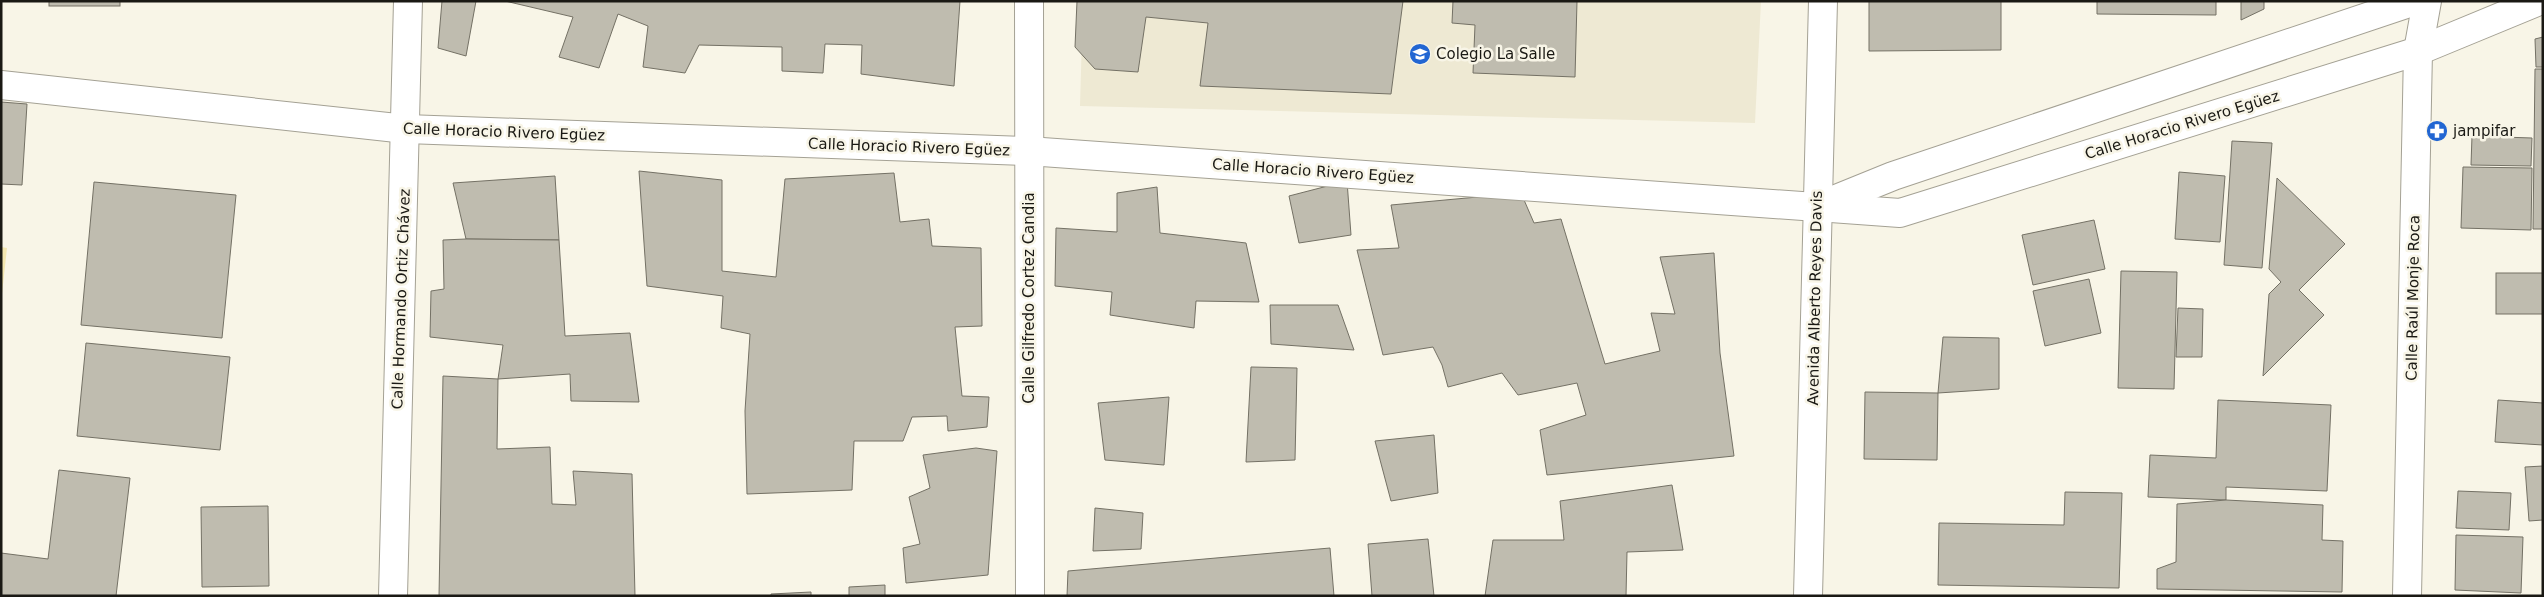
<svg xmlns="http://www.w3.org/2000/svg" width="2544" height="597" viewBox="0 0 2544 597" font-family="'DejaVu Sans',sans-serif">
<rect width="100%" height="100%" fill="#f8f5e7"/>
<!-- built -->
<polygon fill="#eee9d3" points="1083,1 1761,1 1755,123 1080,106"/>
<!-- green -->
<polygon fill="#f3e7b0" points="1,247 7,248 1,303"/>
<!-- building -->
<g fill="#bfbcaf" stroke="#747165">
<rect x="49" y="1" width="71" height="5"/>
<polygon points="442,1 476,1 466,56 438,48"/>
<polygon points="505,1 960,1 954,86 861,74 862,45 825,44 823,73 782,71 782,47 699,45 685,73 643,67 648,26 618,14 599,68 559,57 573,17"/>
<polygon points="1077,1 1403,1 1391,94 1200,86 1208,23 1146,17 1138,72 1095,69 1075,47"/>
<polygon points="1453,1 1577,1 1575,77 1473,73 1475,25 1452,23"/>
<polygon points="1869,1 2001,1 2001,50 1869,51"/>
<polygon points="2097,1 2216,1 2216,15 2097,14"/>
<polygon points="2241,1 2264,1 2264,9 2241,20"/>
<polygon points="2543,37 2543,67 2536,67 2535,39"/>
<polygon points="2535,69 2543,69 2543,229 2533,229"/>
<polygon points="1,102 27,104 22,185 1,184"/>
<polygon points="2472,136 2532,138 2531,166 2471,165"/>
<polygon points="2232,141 2272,143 2262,268 2224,265"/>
<polygon points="2463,167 2532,168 2531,230 2461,228"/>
<polygon points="639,171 722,180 722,271 776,277 785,179 894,173 900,222 929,219 932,246 981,248 982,326 955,327 962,396 989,397 987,427 948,431 947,416 912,417 903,441 854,441 852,490 747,494 745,411 750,334 721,328 723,296 647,286"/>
<polygon points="2179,172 2225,176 2220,242 2175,239"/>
<polygon points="555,176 559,240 466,239 453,183"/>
<polygon points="2277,178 2345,244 2299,290 2324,315 2263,376 2269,294 2281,282 2269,269"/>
<polygon points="1347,181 1351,235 1299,243 1289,196"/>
<polygon points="94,182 236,195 222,338 81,325"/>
<polygon points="1157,187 1160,233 1246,243 1259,302 1196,301 1194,328 1110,315 1112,292 1055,286 1056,228 1117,232 1117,193"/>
<polygon points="1521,193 1534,223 1561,219 1605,364 1660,351 1651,313 1675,314 1660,257 1714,253 1720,353 1734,456 1547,475 1540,430 1586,415 1577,383 1518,395 1502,373 1448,387 1442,365 1433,347 1383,355 1357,250 1399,248 1391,205"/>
<polygon points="2094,220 2105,269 2033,285 2022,235"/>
<polygon points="466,239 559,240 565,336 630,333 639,402 571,401 570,374 498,379 503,345 430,337 431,291 444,289 443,240"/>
<polygon points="2121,271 2177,272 2174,389 2118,388"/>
<rect x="2496" y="273" width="47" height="41"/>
<polygon points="2089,279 2101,333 2045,346 2033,291"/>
<polygon points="1270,305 1338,305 1354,350 1271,344"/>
<polygon points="2178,308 2203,309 2202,357 2176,357"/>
<polygon points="1943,337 1999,338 1999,389 1938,393"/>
<polygon points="86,343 230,357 220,450 77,436"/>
<polygon points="1251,367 1297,368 1295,460 1246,462"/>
<polygon points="443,376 498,379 497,449 550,447 552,504 576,505 573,471 632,474 635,596 439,596"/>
<polygon points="1865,392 1938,393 1937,460 1864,459"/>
<polygon points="1169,397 1164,465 1105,460 1098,403"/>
<polygon points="2218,400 2331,405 2327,491 2226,487 2226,500 2148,497 2150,455 2216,458"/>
<polygon points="2498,400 2543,403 2543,445 2495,442"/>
<polygon points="1434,435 1438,493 1391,501 1375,441"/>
<polygon points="976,448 997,451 988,575 906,583 903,548 920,544 909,497 930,488 923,455"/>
<polygon points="2543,466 2543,520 2529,521 2525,467"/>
<polygon points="59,470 130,478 116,596 1,596 1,553 48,559"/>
<polygon points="1672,485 1683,550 1627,552 1626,596 1485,596 1493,540 1564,540 1560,501"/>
<polygon points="2458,491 2511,493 2509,530 2456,528"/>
<polygon points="2065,492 2122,493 2119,588 1938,585 1939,523 2064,525"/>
<polygon points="2226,500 2323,505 2322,540 2343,541 2342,592 2157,589 2157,569 2176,562 2177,504"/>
<polygon points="268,506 269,586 202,587 201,507"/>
<polygon points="1095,508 1143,513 1141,549 1093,551"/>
<polygon points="2456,535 2523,537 2521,593 2455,590"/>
<polygon points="1428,539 1434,596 1372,596 1368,544"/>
<polygon points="1330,548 1334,596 1067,596 1068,571"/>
<polygon points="885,585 885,596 849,596 849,587"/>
<polygon points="811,592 811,596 771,596 771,594"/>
</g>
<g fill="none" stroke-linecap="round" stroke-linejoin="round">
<!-- minor casing -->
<g stroke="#a4a194" stroke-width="30">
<g id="minor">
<polyline points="1029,1 1030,596"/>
<polyline points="1,85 406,129 1028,151 1900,213 2418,51 2539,1"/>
<polyline points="1824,204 1893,176 2415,1"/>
<polyline points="393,596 408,1"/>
<polyline points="1808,596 1823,1"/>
<polyline points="2407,596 2418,51 2427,1"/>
</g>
</g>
<!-- minor -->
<use href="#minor" stroke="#fff" stroke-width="28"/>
</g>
<!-- icons -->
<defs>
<g id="school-disc" transform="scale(1.125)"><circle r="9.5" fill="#2266d2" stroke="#f8f5e7"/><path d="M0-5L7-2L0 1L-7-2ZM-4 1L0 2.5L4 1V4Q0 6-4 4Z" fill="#fff"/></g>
<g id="pharmacy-disc" transform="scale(1.125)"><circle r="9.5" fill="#2266d2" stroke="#f8f5e7"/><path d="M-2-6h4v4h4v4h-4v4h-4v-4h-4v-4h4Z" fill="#fff"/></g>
</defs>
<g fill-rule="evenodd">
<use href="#school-disc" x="1420" y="54"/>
<use href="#pharmacy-disc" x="2437" y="131"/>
</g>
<g text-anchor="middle" stroke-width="5" stroke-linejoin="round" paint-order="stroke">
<!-- poi labels -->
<g font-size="15" fill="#1a1914" stroke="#f8f5e7" text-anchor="start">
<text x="1436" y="59">Colegio La Salle</text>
<text x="2453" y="136">jampifar</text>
</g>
<!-- street labels -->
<g font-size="15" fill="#1a1914" stroke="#f8f5e7">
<text transform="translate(2182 125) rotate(-17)" y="5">Calle Horacio Rivero Egüez</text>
<text transform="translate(504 132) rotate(2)" y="5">Calle Horacio Rivero Egüez</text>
<text transform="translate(909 147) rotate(2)" y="5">Calle Horacio Rivero Egüez</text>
<text transform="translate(1313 171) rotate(4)" y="5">Calle Horacio Rivero Egüez</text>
<text transform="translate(1029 298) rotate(-90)" y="5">Calle Gilfredo Cortez Candia</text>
<text transform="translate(1815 298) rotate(-89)" y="5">Avenida Alberto Reyes Davis</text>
<text transform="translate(2413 298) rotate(-89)" y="5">Calle Raúl Monje Roca</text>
<text transform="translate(401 299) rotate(-88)" y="5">Calle Hormando Ortiz Chávez</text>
</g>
</g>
<!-- border -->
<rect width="2544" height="597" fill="none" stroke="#1a1914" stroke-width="5"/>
</svg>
